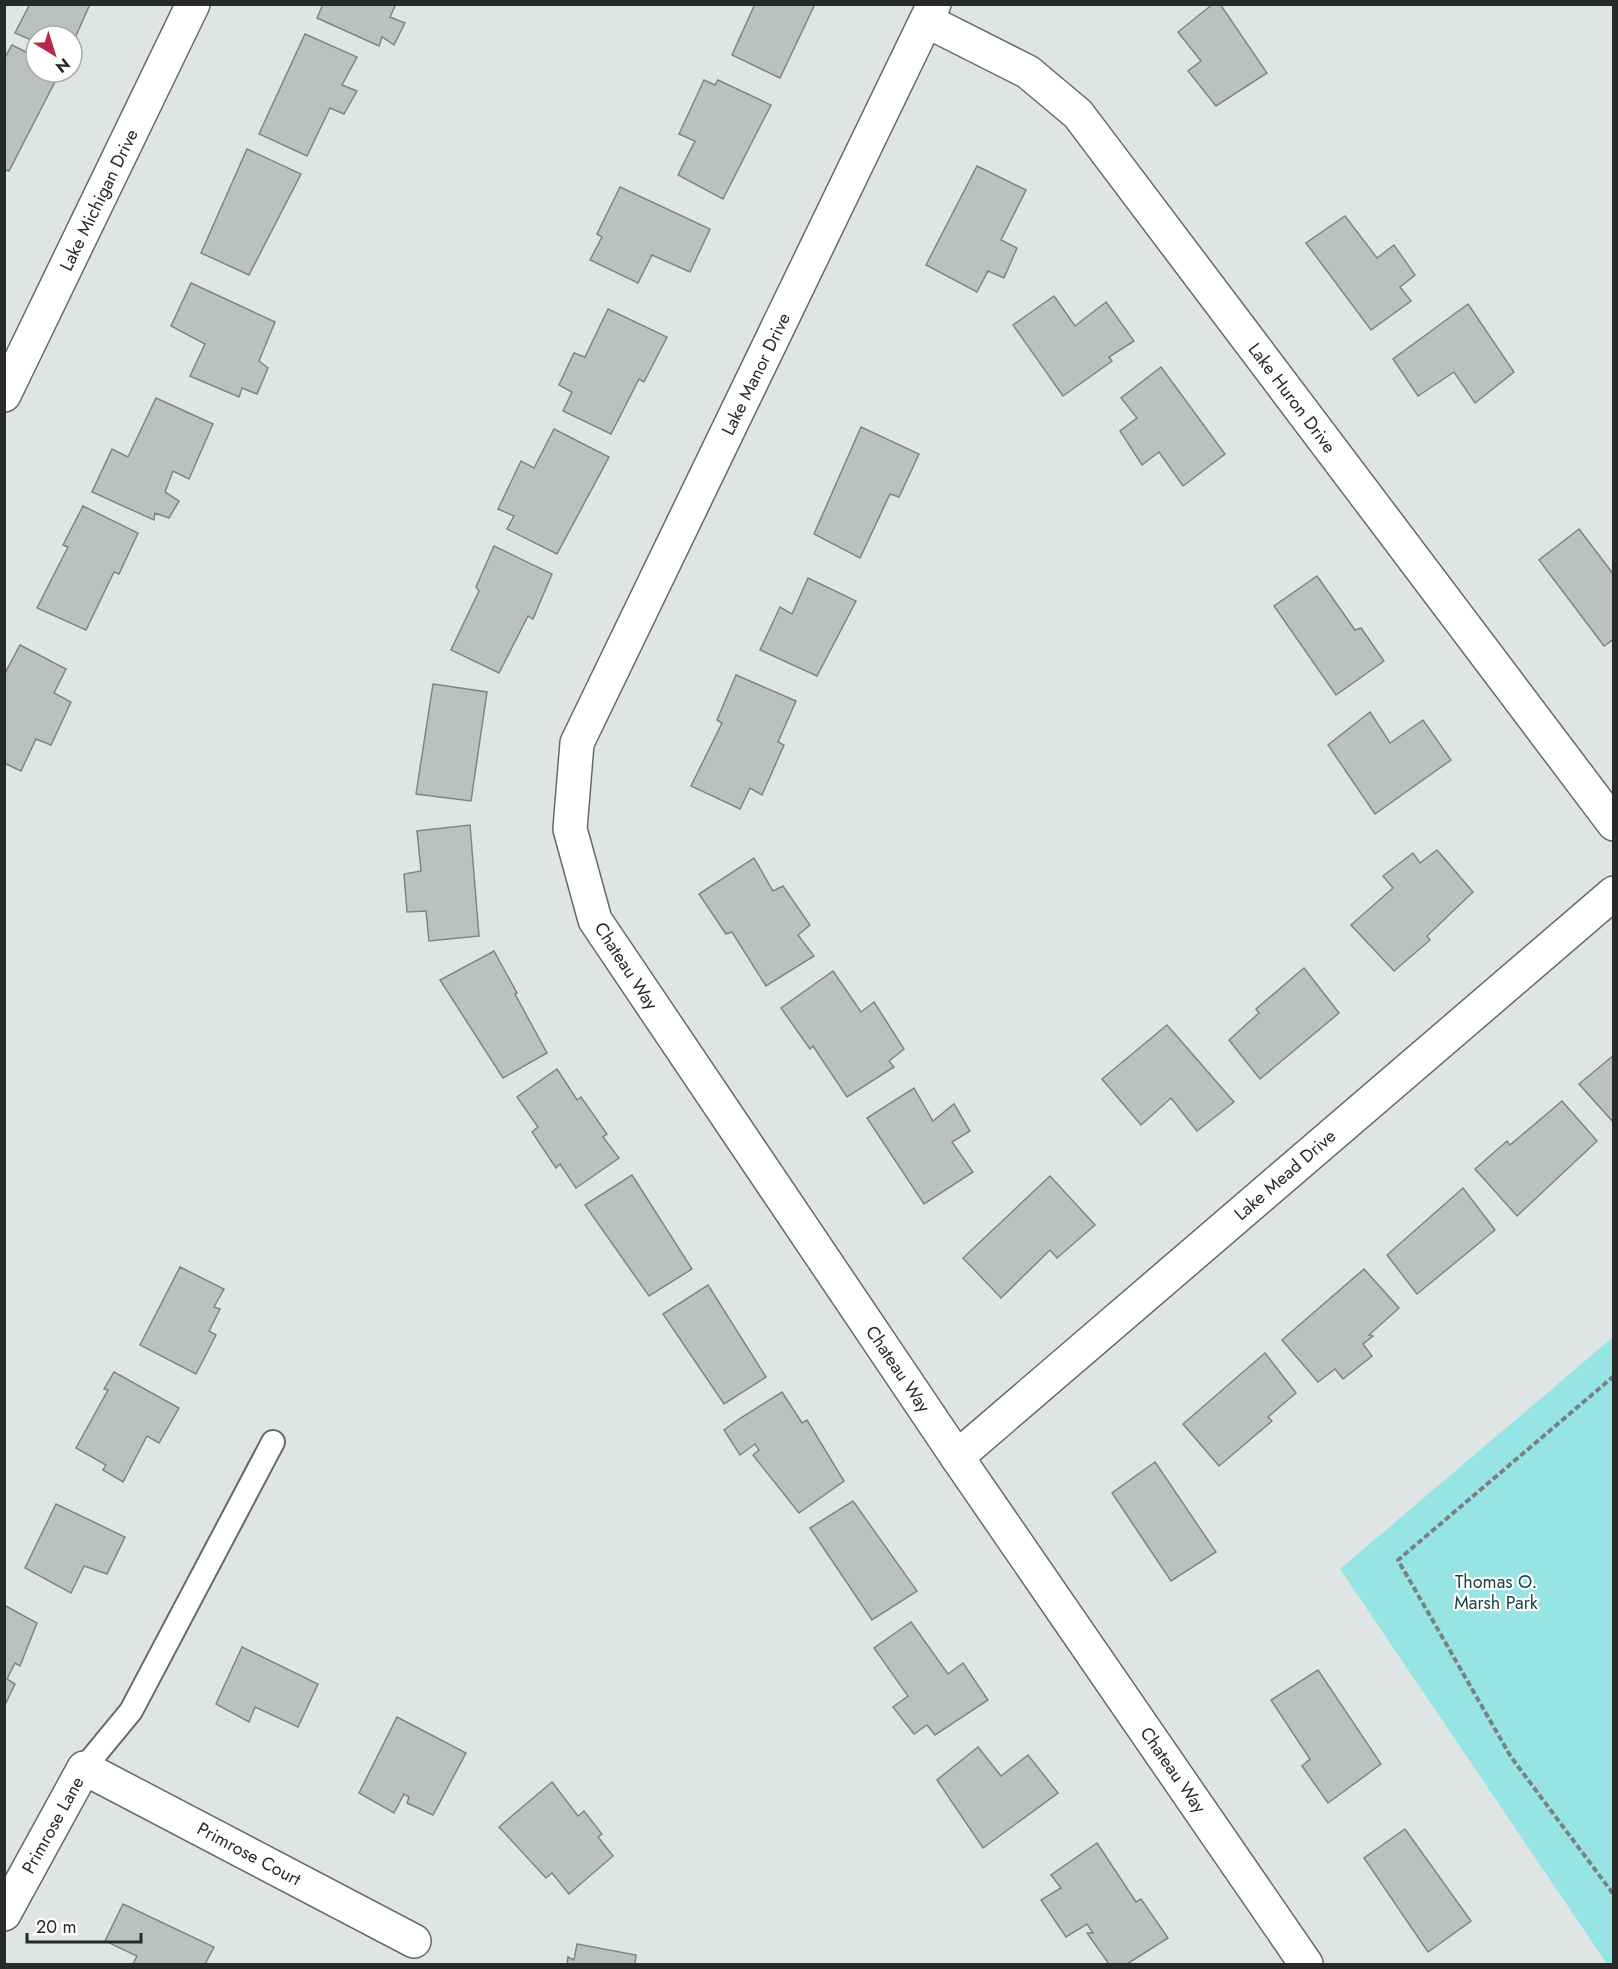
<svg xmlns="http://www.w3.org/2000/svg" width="1618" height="1969" viewBox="0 0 1618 1969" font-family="Jost,sans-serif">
<rect width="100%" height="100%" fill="#dfe5e5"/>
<!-- green -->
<polygon fill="#96e4e4" points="1613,1337 1614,1964 1607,1964 1340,1569"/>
<!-- building -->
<g fill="#bbc0c0" stroke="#808585" stroke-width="1.5">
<polygon points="30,4 90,4 72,45 72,36 36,36 36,42 15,33"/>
<polygon points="323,4 396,4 390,17 405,23 394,45 382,37 379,46 317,18"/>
<polygon points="755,4 815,4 780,78 732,55"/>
<polygon points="1213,4 1220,4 1267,73 1216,106 1188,71 1201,61 1178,32"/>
<polygon points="305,34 357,57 342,85 357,91 344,114 330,108 307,156 259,134"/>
<polygon points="12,45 36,57 36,72 60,72 9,171 4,169 4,59"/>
<polygon points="704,80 715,85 718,80 771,105 723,199 678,175 695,141 679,134"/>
<polygon points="247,149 301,174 249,275 201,253"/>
<polygon points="977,166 1026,190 1001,240 1017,248 1004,278 988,271 977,292 926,265"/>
<polygon points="620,187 710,229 690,272 652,255 638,283 590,260 602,237 597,234"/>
<polygon points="1345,216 1377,258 1394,245 1415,275 1400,287 1411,301 1371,330 1306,243"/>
<polygon points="191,283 275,322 259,361 268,368 257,394 242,388 239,397 190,376 205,344 171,326"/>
<polygon points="1054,296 1075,326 1106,302 1134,341 1109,357 1112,361 1063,396 1013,325"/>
<polygon points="1468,304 1514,372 1475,403 1454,372 1418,396 1393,359"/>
<polygon points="608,309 667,337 644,382 639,379 611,434 563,411 572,392 559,385 574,353 585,357"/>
<polygon points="1161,367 1225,454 1183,486 1159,452 1142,465 1120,431 1137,418 1121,398"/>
<polygon points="156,398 213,424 189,479 173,471 165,492 179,501 169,518 155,513 154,520 92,492 112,449 128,457"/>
<polygon points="861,427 919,454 899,497 890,494 860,558 814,534"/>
<polygon points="554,429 609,457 557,554 507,529 514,516 498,509 521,461 534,468"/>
<polygon points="83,506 138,533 119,574 114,572 86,630 37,608 68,547 63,545"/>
<polygon points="1579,529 1614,575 1614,639 1604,646 1539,560"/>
<polygon points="494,546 552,574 533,619 528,616 499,673 451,650 479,591 476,587"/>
<polygon points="1317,576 1355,630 1361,628 1384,661 1336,695 1274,606"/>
<polygon points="808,578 856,601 817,676 760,650 780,607 792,614"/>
<polygon points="20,645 66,669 54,693 71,702 51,745 36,739 21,771 4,763 4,675"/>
<polygon points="736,675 796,701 778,742 784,745 762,795 750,788 740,809 691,786 722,723 717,720"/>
<polygon points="433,684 487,692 471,801 416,794"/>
<polygon points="1370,712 1390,743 1423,720 1451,760 1375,814 1328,745"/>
<polygon points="470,825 479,936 429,941 426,911 407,912 404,874 421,871 417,831"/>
<polygon points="1437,850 1473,892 1427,936 1430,940 1394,971 1351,925 1393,888 1383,876 1413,853 1420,863"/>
<polygon points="754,858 773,891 783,886 810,925 798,935 814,956 766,986 732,932 726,934 699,894"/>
<polygon points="494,951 517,993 515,994 547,1053 503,1078 440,980"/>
<polygon points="1304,968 1339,1013 1260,1079 1229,1040 1259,1013 1256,1009"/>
<polygon points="833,971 861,1012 874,1002 904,1049 889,1061 894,1067 847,1097 813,1046 810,1049 781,1008"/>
<polygon points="1167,1025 1234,1102 1197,1131 1171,1098 1141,1125 1102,1079"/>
<polygon points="1614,1055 1614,1123 1579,1084"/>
<polygon points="557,1069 577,1100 581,1097 607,1134 603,1137 619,1158 576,1188 560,1164 556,1168 532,1132 538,1127 517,1097"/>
<polygon points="914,1088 933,1121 954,1104 970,1131 952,1142 973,1172 924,1204 867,1118"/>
<polygon points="1562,1101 1597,1141 1517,1216 1475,1169 1507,1141 1510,1145"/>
<polygon points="632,1175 692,1269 649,1296 585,1205"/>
<polygon points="1050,1176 1095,1225 1057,1258 1050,1250 1001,1298 963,1258"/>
<polygon points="1463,1188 1495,1230 1417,1294 1387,1255"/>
<polygon points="180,1267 224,1289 214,1307 220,1309 209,1331 216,1335 196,1374 140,1345"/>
<polygon points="1364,1269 1399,1308 1369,1335 1373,1336 1363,1344 1372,1356 1343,1379 1335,1369 1318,1382 1282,1340"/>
<polygon points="708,1285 766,1377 724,1404 663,1314"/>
<polygon points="1265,1353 1296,1393 1268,1417 1272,1421 1219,1466 1183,1424"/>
<polygon points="114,1372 179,1408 159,1443 147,1436 123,1482 103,1470 106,1465 76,1448 108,1390 104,1389"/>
<polygon points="782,1392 802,1423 807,1420 844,1481 799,1513 753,1455 759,1450 755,1444 740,1455 724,1430 739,1419"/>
<polygon points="1155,1462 1216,1552 1171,1581 1112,1493"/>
<polygon points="853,1501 917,1591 872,1620 810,1528"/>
<polygon points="56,1504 125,1537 107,1574 84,1566 71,1593 25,1568"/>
<polygon points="4,1605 37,1623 20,1666 15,1663 7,1679 15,1684 4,1707"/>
<polygon points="911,1622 948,1674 963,1663 988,1700 935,1735 927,1725 914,1734 893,1707 908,1696 874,1648"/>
<polygon points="242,1647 318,1684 298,1727 255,1707 249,1722 216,1704"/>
<polygon points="1318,1670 1381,1764 1328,1803 1302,1766 1310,1759 1271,1700"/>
<polygon points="397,1717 466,1753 433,1815 407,1803 409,1797 404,1794 394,1813 359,1793"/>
<polygon points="978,1747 1001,1776 1028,1755 1058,1793 983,1848 937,1780"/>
<polygon points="552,1782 578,1816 584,1811 602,1834 598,1837 613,1856 569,1894 552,1873 546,1878 499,1827"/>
<polygon points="1405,1829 1471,1921 1428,1952 1364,1858"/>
<polygon points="1097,1843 1136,1902 1141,1899 1168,1938 1127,1964 1109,1964 1087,1933 1093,1933 1087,1924 1066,1937 1041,1900 1061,1888 1051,1875"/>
<polygon points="123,1904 214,1947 205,1964 133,1964 137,1956 105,1941"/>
<polygon points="577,1944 636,1955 635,1964 567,1964 568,1957 574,1960"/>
</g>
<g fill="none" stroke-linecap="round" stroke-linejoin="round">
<!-- lane casing -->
<g stroke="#656a6a" stroke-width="26">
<polyline id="lane" points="84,1768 131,1711 273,1442"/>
</g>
<!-- street casing -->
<g stroke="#656a6a" stroke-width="36">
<g id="street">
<polyline points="934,4 577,743 570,829 595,920 957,1457 1306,1964"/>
<polyline points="927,21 1028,72 1078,114 1614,824"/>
<polyline points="4,395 193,4"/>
<polyline points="957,1457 1614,893"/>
<polyline points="4,1914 84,1768 414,1941"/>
</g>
</g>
<!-- path -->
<polyline stroke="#7d8181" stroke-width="4" stroke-dasharray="6 3" stroke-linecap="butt" points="1614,1376 1398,1560 1511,1757 1614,1895"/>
<!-- lane -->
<use href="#lane" stroke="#fff" stroke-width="22"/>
<!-- street -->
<use href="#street" stroke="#fff" stroke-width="33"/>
</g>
<g text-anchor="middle" stroke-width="4.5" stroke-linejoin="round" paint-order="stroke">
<!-- street labels -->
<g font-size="18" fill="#282a2a" stroke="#fff">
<text transform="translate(99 200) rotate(-64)" y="6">Lake Michigan Drive</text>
<text transform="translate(756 374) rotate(-64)" y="6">Lake Manor Drive</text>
<text transform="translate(1292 398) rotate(53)" y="6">Lake Huron Drive</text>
<text transform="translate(626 966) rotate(57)" y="6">Chateau Way</text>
<text transform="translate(1285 1175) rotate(-41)" y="6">Lake Mead Drive</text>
<text transform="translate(898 1369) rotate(56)" y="6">Chateau Way</text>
<text transform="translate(1173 1770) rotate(55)" y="6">Chateau Way</text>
<text transform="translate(53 1825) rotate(-61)" y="6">Primrose Lane</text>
<text transform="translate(249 1854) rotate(28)" y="6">Primrose Court</text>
</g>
<!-- park labels -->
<g font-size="18" fill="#1a4242" stroke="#fff">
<text x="1496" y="1588">Thomas O.<tspan x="1496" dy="21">Marsh Park</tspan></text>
</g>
</g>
<!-- border -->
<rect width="1618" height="1969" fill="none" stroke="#282a2a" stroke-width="12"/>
<!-- north arrow -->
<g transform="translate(54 54) rotate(142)"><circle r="28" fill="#ffffff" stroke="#a9aaaa" stroke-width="1.5"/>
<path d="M0-4.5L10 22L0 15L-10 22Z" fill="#b9284a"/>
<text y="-9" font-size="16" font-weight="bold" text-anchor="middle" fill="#282a2a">N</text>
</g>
<!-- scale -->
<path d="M27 1933v9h114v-9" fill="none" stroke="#282a2a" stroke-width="3"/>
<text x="36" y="1933" font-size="18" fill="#282a2a" stroke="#ffffff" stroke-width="4.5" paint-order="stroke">20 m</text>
</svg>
